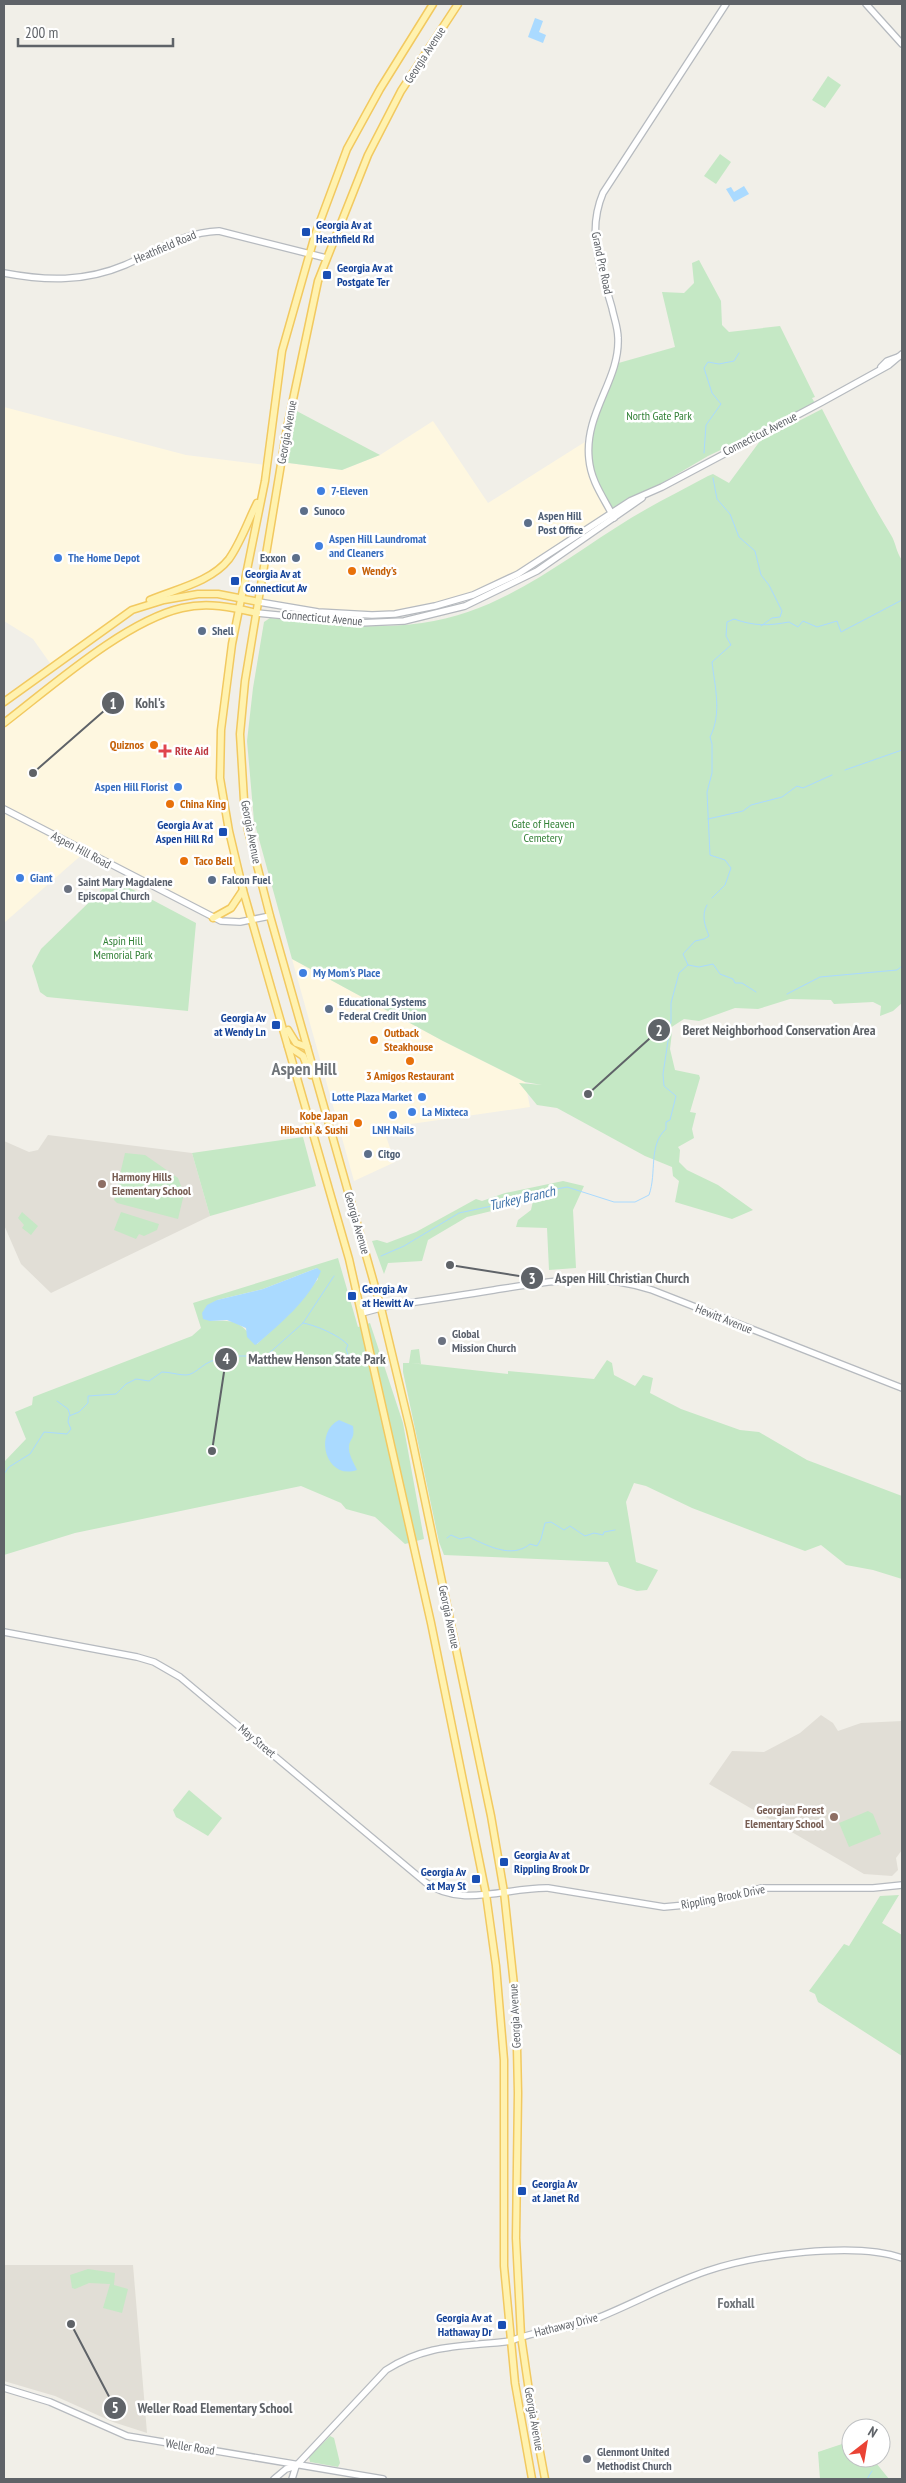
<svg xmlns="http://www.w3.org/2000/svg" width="906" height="2483" viewBox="0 0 906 2483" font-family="'PT Sans Narrow',sans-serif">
<rect width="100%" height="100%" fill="#f1efe8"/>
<!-- commercial -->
<g fill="#fef7e0">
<polygon points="4,407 186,455 266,465 262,493 236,546 218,570 143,604 52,666 33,639 4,621"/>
<polygon points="433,421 488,503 588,440 611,513 549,555 473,595 395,614 353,615 259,602 281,462 342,470 380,455"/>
<polygon points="183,607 238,608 224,691 220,778 251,920 232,923 85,852 4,923 4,723 125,634"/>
<polygon points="292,959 443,1041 525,1082 530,1107 383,1128 395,1162 354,1181"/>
</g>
<!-- education -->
<g fill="#e1ded6">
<polygon points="48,1135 192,1153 210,1216 51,1293 21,1264 4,1225 4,1141 29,1152 38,1150"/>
<polygon points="821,1715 833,1723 838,1731 861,1723 902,1721 902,1850 896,1858 898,1870 892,1876 864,1874 709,1784 732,1751 764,1752 800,1733"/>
<polygon points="4,2265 133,2265 147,2433 113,2422 55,2396 4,2381"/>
</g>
<!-- green -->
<g fill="#c5e8c5" fill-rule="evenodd">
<polygon points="828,76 841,85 825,108 812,100"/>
<polygon points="720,154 731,162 716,184 704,176"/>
<polygon points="699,260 721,301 722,325 729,332 780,326 815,397 812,398 816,405 708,456 611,513 594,482 588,440 615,364 675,347 662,292 684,293 694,283 692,263"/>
<polygon points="291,408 380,455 342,470 281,462"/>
<path d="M822,409c22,43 44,85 69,126 5,8 5,17 11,25v443l-9,8 -13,5 1,-10 -8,-4 -39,2 -3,-4 -41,-1 -32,10 -23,-1 -36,13 -15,-2 -17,11 5,2 -2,17 5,21 24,5 1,3 -10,34 6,1 -4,16 2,9 -16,9 2,3 -1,12 8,8 31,15 35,25 -21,9 -57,-17 4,-21 -6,-5 -1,-9 -27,-11 -88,-48 -20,-3 -18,-22 23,2 -17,-3 -82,-41 -151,-82 -38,-138 -7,-80 6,-53 11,-66 6,-4c51,6 100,12 152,5 81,-11 142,-64 209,-105 25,-15 51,-28 77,-42l5,-2 16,9 31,-42z"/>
<polygon points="113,879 196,923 188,1011 47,997 40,992 32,966 41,949"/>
<polygon points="303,1137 316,1186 210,1216 192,1153"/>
<polygon points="125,1153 145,1155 178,1178 184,1194 178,1219 117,1203 114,1200"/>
<polygon points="563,1181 584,1186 573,1210 576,1268 549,1270 547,1228 516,1227 518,1220 531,1210 533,1201 467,1217 428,1240 422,1261 388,1263 384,1274 372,1241 377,1240 387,1243 416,1232 476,1199 482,1201 505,1193"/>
<polygon points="22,1212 38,1226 31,1235 22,1228 24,1225 18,1218"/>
<polygon points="121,1212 159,1224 157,1230 144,1236 139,1234 136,1239 114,1230"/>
<path d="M338,1258l20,69 12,-4 33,100 21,116 -19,5 -30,-27 -29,-8 -5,-6 -40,-17 -226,47 -71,22v-93l22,-23 -11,-27 17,-7 1,-8 159,-61 9,-8 -8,-25zM317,1268l1,11 -26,32 -35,33c-17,-22 -18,-24 -47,-23l7,-21 46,-11z"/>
<polygon points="419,1349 421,1364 410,1363 508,1374 508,1371 594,1379 607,1360 612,1363 614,1375 635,1386 643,1375 653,1378 650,1393 681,1409 740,1430 759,1432 807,1460 902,1496 902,1579 873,1570 846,1565 821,1545 805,1551 692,1508 646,1486 634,1483 626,1502 636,1562 658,1570 647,1590 637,1591 618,1585 608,1562 444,1555 439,1542 403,1372 403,1363 409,1363 411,1350"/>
<polygon points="189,1790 222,1818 208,1836 176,1817 173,1810"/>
<polygon points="868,1811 873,1814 881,1834 849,1847 839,1823"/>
<polygon points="899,1895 882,1923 902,1935 902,2056 818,2002 815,1994 809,1991 844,1944 849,1946 880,1896"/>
<polygon points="88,2269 115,2273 114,2285 128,2289 122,2313 103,2308 110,2284 89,2283 75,2289 72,2288 70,2275"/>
<polygon points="330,2436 334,2438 340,2463 338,2467 310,2462 309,2457"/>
<polygon points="851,2441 851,2458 872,2458 889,2479 820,2479 818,2452"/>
</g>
<!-- water -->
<g fill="#aadaff">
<polygon points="535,18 543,21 539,32 546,35 543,43 528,37"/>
<polygon points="744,186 749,194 734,202 726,189 731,187 734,192"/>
<path d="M317,1268l4,3c-12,29 -41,53 -64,73l-2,1 -8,-8 -1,-9 -19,-8 -17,1 -7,-2 -1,-6 5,-8 10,-5 46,-11z"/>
<path d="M339,1420l14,6c2,14 -3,12 -4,20 -1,8 5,17 8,24 -31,11 -44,-37 -18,-50z"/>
</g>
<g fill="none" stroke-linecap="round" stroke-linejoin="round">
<!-- stream -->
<g stroke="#aadaff" stroke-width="1">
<polyline points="704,453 706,425 721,404 712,393 704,368 708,362 719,364 734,361 739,353"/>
<polyline points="713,478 717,499 730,514 739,537 755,551 761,575 769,585 782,611 780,617 772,618 761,626"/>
<polyline points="845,770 902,750"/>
<polyline points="708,819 743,811 751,805 782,797 797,786 803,788 832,775"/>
<path d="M712,898l13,-13 6,-17 -6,-8 -15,-5 -3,-63 5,-19v-29l-2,-7c12,-23 5,-50 2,-75l19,-17 -5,-9 1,-14 7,-3c20,7 34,7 55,3l9,5 5,-6 14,6 20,-6 4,11 61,-32"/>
<polyline points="688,965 699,967 713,964 720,974 733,979 735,983 742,983 756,992"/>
<polyline points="787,994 820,977 897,970 902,966"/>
<path d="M381,1256l23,-10 55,-33 33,-7 19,-8 56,-11 47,15h21l14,-7c8,-22 -1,-50 17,-66v-7l4,-2 6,-24 -12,-10 -1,-12 8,-53v-18l8,-30 9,-8 -5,-11 12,-13 9,-2 5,-3c-4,-10 -8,-21 -2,-31"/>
<path d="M303,1323c12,2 36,12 45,22l-2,4 4,12"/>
<polyline points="57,1401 68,1409 70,1415"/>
<path d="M4,1474l5,-7 21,-13 14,-22 23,2 4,-5 -3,-7 1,-6 10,-4 9,-9v-7l28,-2 10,-10 10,-5 13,2 13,-9c8,0 16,3 24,3 11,0 18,-16 36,-16l2,-3h42l37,-33 31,-47"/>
<path d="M447,1538l4,-3 9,4 9,-2c19,9 43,22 61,7l7,2 4,-7 4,-16 6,-1 13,8 6,-4 15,10 9,-3 9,2 1,-3 11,-2"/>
<polyline points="867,2479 872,2471"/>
</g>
<!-- secondary casing -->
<g stroke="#b6babf" stroke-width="8">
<g id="secondary">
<polyline points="866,4 902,44"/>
<path d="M4,273c42,8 81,9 121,-8 32,-14 59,-33 94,-34l107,27"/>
<polyline points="881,367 887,361 898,357"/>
<path d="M614,518c-10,-20 -23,-36 -25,-59 -5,-46 31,-79 29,-121 0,-10 -4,-20 -6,-30 -11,-39 -26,-75 -9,-115l123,-189"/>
<polyline points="259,602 318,612 372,615 395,614 435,606 473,595 518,574 630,501 662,487 822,402 889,365 902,354"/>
<polyline points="257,613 359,623 404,621 465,606 537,571 642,498"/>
<polyline points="4,809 221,921 240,922 270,916"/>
<path d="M362,1313l26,-7c35,-5 70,-10 106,-16 56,-9 102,-18 158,0l250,98"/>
<path d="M4,1632l133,25 17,5 26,15 245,205c36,27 82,5 123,6l116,19 43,-4 54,-15h112l29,-3"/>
<polyline points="4,2388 50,2402 127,2436 383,2479"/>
<path d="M274,2479l12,-10 10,-3 90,-96c42,-27 78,-23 125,-29 27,-12 57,-11 84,-22 38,-15 73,-35 112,-48 48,-16 148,-30 195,-13"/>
<polyline points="292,2479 296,2466"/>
</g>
</g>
<!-- primary casing -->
<g stroke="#f2c960" stroke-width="9">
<g id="primary">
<polyline points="433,4 380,89 347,149 315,235 282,351 265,481 232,644 221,730 220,778 229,831 243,890 349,1259 431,1623 486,1894 496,1966 504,2060 504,2266 515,2383 532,2479"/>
<polyline points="458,4 401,91 368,155 318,281 287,428 245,681 240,734 244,800 248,830 270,916 381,1308 410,1429 491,1816 504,1892 516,2004 518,2093 516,2238 521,2336 530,2398 545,2479"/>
<path d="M150,600c26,-11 61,-18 79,-41 12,-17 19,-38 28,-56"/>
<polyline points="4,702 132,610 164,600 198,594 218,594 259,602"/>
<path d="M4,723c47,-36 121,-102 178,-115 25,-6 50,-1 75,5"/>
<polyline points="213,918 231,908 243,890"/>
<polyline points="288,1030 296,1043 307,1047"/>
<polyline points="288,1046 303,1056 311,1075"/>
</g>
</g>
<!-- secondary -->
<use href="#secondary" stroke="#fff" stroke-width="5.5"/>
<!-- primary -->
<use href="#primary" stroke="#fff2af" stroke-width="6"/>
</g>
<!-- markers -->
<g fill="#1a4fb4" stroke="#fff" stroke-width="2">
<rect x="301" y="227" width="10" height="10" rx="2.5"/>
<rect x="322" y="270" width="10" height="10" rx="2.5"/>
<rect x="230" y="576" width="10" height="10" rx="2.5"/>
<rect x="218" y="827" width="10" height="10" rx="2.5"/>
<rect x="271" y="1020" width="10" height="10" rx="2.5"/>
<rect x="347" y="1291" width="10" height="10" rx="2.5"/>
<rect x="499" y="1857" width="10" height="10" rx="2.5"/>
<rect x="471" y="1874" width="10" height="10" rx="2.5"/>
<rect x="517" y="2186" width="10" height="10" rx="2.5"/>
<rect x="497" y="2320" width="10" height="10" rx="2.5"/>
</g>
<g fill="#3f7fe0" stroke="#fff" stroke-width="2">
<circle cx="321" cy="491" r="5"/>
<circle cx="319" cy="546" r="5"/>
<circle cx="58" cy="558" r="5"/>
<circle cx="178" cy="787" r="5"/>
<circle cx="20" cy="878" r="5"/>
<circle cx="303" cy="973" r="5"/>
<circle cx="422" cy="1097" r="5"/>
<circle cx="412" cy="1112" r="5"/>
<circle cx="393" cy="1115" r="5"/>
</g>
<g fill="#5c6f8a" stroke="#fff" stroke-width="2">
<circle cx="304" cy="511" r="5"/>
<circle cx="528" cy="523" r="5"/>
<circle cx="296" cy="558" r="5"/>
<circle cx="202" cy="631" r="5"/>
<circle cx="212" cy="880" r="5"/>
<circle cx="329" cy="1009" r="5"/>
<circle cx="368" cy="1154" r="5"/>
</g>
<g fill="#e8710a" stroke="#fff" stroke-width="2">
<circle cx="352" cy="571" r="5"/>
<circle cx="154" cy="745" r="5"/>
<circle cx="170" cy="804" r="5"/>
<circle cx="184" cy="861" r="5"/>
<circle cx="374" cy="1040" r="5"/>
<circle cx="410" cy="1061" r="5"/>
<circle cx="358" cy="1123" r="5"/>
</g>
<path fill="#e0444e" stroke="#fff" stroke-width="2" d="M162.5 743.5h5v5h5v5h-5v5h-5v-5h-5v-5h5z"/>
<g fill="#6b7280" stroke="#fff" stroke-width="2">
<circle cx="68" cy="889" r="5"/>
<circle cx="442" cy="1341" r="5"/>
<circle cx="587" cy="2459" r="5"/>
</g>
<g fill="#8d6e63" stroke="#fff" stroke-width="2">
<circle cx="102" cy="1184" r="5"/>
<circle cx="834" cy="1817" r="5"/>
</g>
<g text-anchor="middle" stroke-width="5" stroke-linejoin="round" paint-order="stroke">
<!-- street labels -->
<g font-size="12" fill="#5f6368" stroke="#fff">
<text transform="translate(425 55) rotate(-57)" y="4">Georgia Avenue</text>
<text transform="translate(165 247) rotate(-23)" y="4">Heathfield Road</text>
<text transform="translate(602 263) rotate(78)" y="4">Grand Pre Road</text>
<text transform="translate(287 432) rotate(-80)" y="4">Georgia Avenue</text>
<text transform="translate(760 434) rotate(-27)" y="4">Connecticut Avenue</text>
<text transform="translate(322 618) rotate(5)" y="4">Connecticut Avenue</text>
<text transform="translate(251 832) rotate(79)" y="4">Georgia Avenue</text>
<text transform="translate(81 850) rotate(28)" y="4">Aspen Hill Road</text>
<text transform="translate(357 1223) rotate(74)" y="4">Georgia Avenue</text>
<text transform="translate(724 1319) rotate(22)" y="4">Hewitt Avenue</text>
<text transform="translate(449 1617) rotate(78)" y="4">Georgia Avenue</text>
<text transform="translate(257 1741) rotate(40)" y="4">May Street</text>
<text transform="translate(723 1897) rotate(-11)" y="4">Rippling Brook Drive</text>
<text transform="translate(515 2016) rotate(-93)" y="4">Georgia Avenue</text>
<text transform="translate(566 2325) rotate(-14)" y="4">Hathaway Drive</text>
<text transform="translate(534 2419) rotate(80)" y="4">Georgia Avenue</text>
<text transform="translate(190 2447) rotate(9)" y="4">Weller Road</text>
</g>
<!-- transit labels -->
<g font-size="12" font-weight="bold" fill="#164399" stroke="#fff" text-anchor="start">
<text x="316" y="229">Georgia Av at<tspan x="316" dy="14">Heathfield Rd</tspan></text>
<text x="337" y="272">Georgia Av at<tspan x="337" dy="14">Postgate Ter</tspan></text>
<text x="245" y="578">Georgia Av at<tspan x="245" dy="14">Connecticut Av</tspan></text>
<text x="213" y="829" text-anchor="end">Georgia Av at<tspan x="213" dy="14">Aspen Hill Rd</tspan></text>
<text x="266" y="1022" text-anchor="end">Georgia Av<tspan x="266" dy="14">at Wendy Ln</tspan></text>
<text x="362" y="1293">Georgia Av<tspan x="362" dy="14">at Hewitt Av</tspan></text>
<text x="514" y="1859">Georgia Av at<tspan x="514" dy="14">Rippling Brook Dr</tspan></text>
<text x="466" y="1876" text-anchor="end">Georgia Av<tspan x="466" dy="14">at May St</tspan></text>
<text x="532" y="2188">Georgia Av<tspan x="532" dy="14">at Janet Rd</tspan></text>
<text x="492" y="2322" text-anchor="end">Georgia Av at<tspan x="492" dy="14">Hathaway Dr</tspan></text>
</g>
<!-- park labels -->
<g font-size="12" fill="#348238" stroke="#fff">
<text x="659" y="420">North Gate Park</text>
<text x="543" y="828">Gate of Heaven<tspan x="543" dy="14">Cemetery</tspan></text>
<text x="123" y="945">Aspin Hill<tspan x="123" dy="14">Memorial Park</tspan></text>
</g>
<!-- shop labels -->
<g font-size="12" font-weight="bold" fill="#366cbe" stroke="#fff" text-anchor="start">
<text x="331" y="495">7-Eleven</text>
<text x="329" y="543">Aspen Hill Laundromat<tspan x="329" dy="14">and Cleaners</tspan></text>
<text x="68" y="562">The Home Depot</text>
<text x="168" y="791" text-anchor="end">Aspen Hill Florist</text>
<text x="30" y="882">Giant</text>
<text x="313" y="977">My Mom's Place</text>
<text x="412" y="1101" text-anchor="end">Lotte Plaza Market</text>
<text x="422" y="1116">La Mixteca</text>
<text x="393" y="1134" text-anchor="middle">LNH Nails</text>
</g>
<!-- service labels -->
<g font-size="12" font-weight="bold" fill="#4e5e75" stroke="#fff" text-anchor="start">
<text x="314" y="515">Sunoco</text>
<text x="538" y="520">Aspen Hill<tspan x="538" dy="14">Post Office</tspan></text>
<text x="286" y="562" text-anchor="end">Exxon</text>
<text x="212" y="635">Shell</text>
<text x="222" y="884">Falcon Fuel</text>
<text x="339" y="1006">Educational Systems<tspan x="339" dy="14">Federal Credit Union</tspan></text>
<text x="378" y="1158">Citgo</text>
</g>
<!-- food labels -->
<g font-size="12" font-weight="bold" fill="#c56008" stroke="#fff" text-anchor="start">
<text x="362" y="575">Wendy's</text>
<text x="144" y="749" text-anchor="end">Quiznos</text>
<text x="180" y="808">China King</text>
<text x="194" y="865">Taco Bell</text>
<text x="384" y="1037">Outback<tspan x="384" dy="14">Steakhouse</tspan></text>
<text x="410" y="1080" text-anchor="middle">3 Amigos Restaurant</text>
<text x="348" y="1120" text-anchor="end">Kobe Japan<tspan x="348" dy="14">Hibachi &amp; Sushi</tspan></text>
</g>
<!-- health labels -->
<g font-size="12" font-weight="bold" fill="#be3a42" stroke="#fff" text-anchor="start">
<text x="175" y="755">Rite Aid</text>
</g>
<!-- worship labels -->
<g font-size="12" font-weight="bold" fill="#5b616d" stroke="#fff" text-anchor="start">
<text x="78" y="886">Saint Mary Magdalene<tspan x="78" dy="14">Episcopal Church</tspan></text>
<text x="452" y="1338">Global<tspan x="452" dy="14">Mission Church</tspan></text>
<text x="597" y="2456">Glenmont United<tspan x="597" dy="14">Methodist Church</tspan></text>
</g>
<!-- education labels -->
<g font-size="12" font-weight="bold" fill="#785e54" stroke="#fff" text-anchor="start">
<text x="112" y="1181">Harmony Hills<tspan x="112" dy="14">Elementary School</tspan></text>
<text x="824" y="1814" text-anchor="end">Georgian Forest<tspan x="824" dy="14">Elementary School</tspan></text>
</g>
<!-- water labels -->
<g font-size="14" font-style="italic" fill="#4174aa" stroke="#fff">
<text transform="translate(522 1198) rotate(-13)" y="5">Turkey Branch</text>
</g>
<!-- neighbourhood labels -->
<g font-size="14" font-weight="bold" fill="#70757a" stroke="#fff">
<text x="736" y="2308">Foxhall</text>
</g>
<!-- district labels -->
<g font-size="18" font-weight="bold" fill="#70757a" stroke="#fff">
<text x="304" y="1075">Aspen Hill</text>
</g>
</g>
<!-- callouts -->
<path fill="none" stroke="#5f6368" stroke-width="2" d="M33 773L113 703M588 1094L659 1030M450 1265L532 1278M212 1451L226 1359M71 2324L115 2408"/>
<g fill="#5f6368" stroke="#fff" stroke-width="2">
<circle cx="33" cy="773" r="5"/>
<circle cx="588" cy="1094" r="5"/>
<circle cx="450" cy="1265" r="5"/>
<circle cx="212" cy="1451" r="5"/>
<circle cx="71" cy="2324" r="5"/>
<circle cx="113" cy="703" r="12"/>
<circle cx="659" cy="1030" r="12"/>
<circle cx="532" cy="1278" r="12"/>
<circle cx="226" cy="1359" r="12"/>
<circle cx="115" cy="2408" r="12"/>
</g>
<g font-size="15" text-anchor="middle" font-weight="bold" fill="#fff">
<text x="113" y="709">1</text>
<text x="659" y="1036">2</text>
<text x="532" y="1284">3</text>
<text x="226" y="1364">4</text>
<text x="115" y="2413">5</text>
</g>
<g font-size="14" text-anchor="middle" font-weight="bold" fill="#5f6368" stroke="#fff" stroke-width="5" stroke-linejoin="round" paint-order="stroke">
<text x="150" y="708">Kohl's</text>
<text x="779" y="1035">Beret Neighborhood Conservation Area</text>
<text x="622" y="1283">Aspen Hill Christian Church</text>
<text x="317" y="1364">Matthew Henson State Park</text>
<text x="215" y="2413">Weller Road Elementary School</text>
</g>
<!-- border -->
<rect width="906" height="2483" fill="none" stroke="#5f6368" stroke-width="10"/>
<!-- north arrow -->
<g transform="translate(866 2443) rotate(31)"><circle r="24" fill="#ffffff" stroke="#bfc1c3"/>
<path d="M0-4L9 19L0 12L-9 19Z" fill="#ea4335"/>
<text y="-8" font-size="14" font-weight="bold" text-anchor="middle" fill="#5f6368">N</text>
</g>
<!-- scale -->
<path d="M18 38v8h155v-8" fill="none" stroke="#5f6368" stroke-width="2.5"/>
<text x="25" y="38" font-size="15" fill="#5f6368" stroke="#ffffff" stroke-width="4" paint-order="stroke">200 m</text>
</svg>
